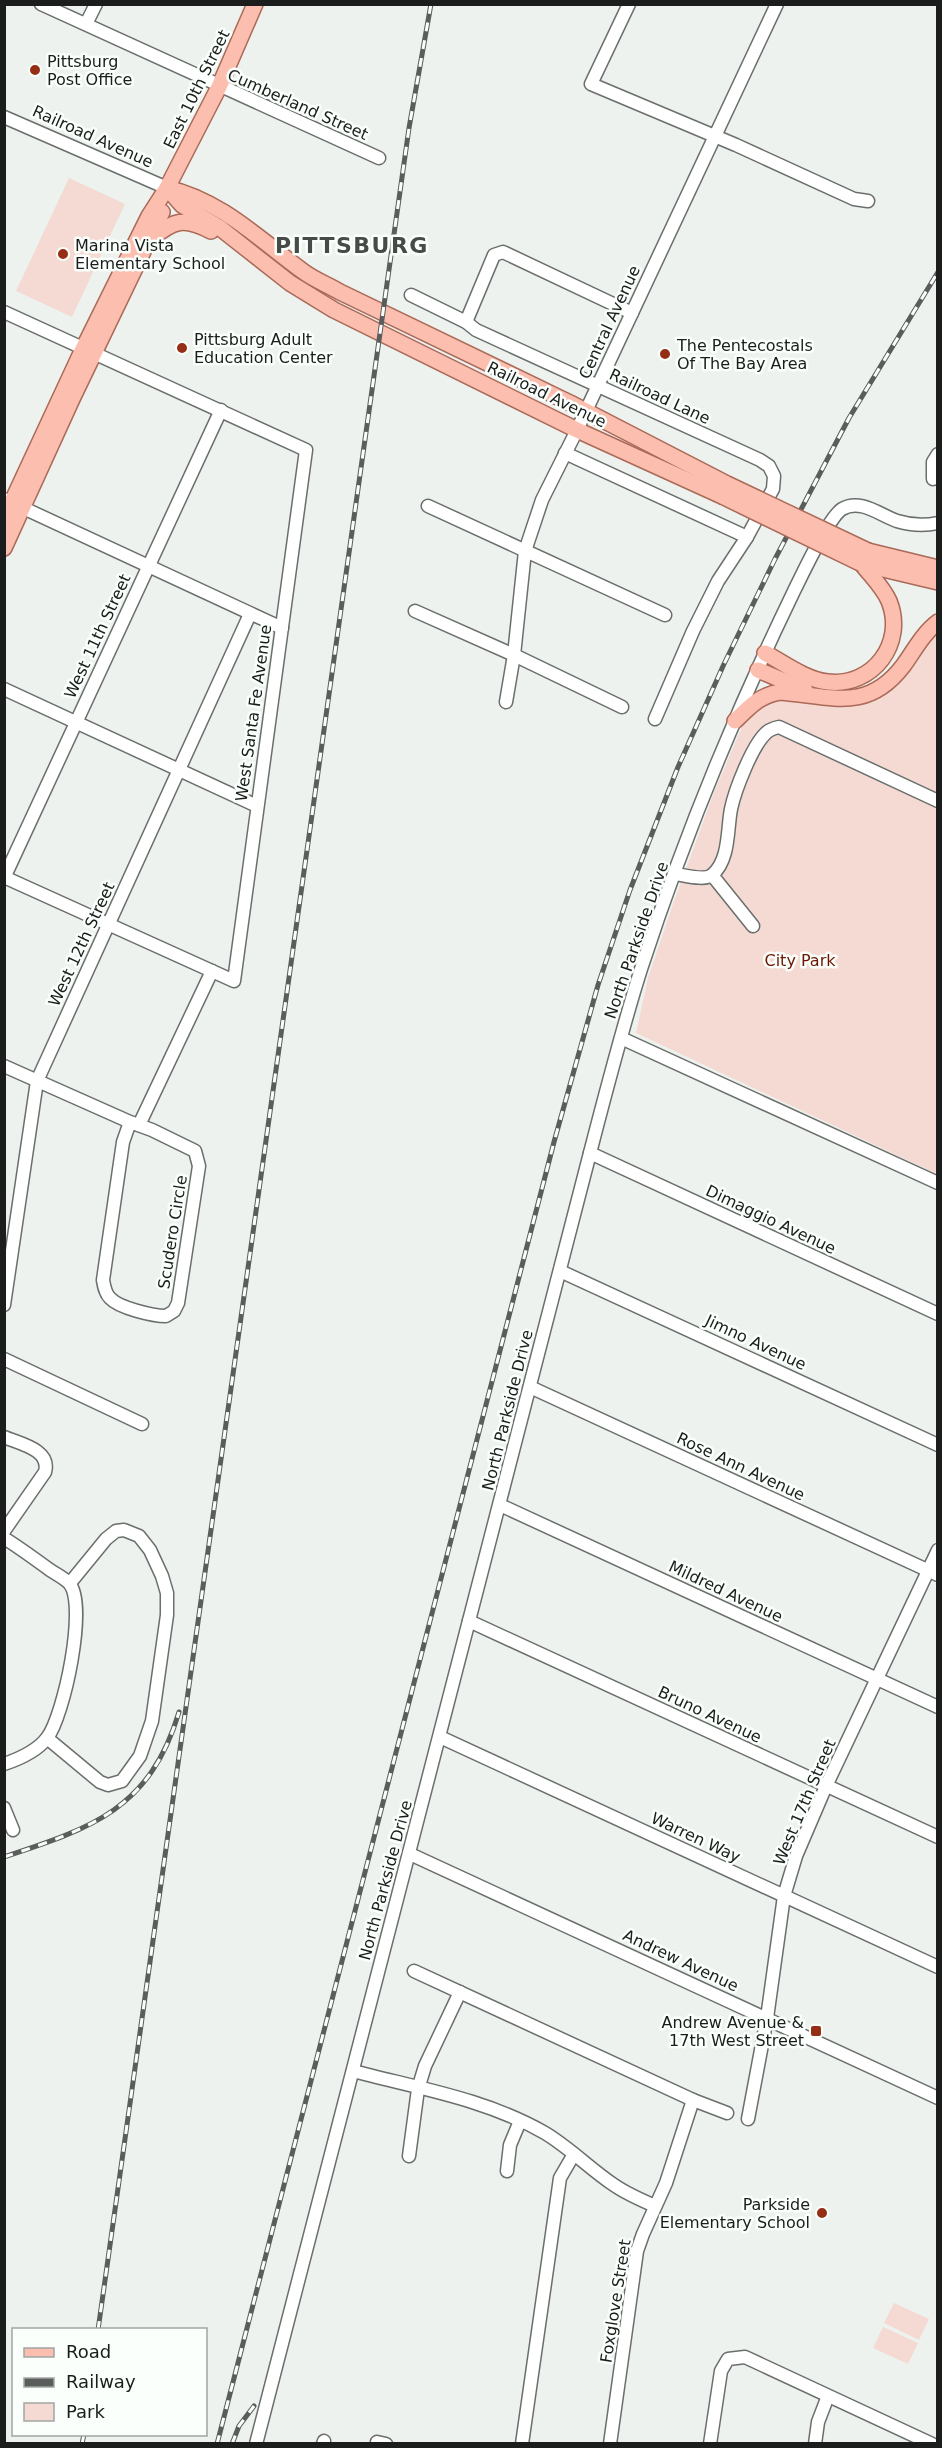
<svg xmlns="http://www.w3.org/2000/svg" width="942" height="2448" viewBox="0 0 942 2448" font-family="'DejaVu Sans',sans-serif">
<rect width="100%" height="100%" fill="#edf2ee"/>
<!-- green -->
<g fill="#f5dad3">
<polygon points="69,178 125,204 72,317 16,291"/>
<polygon points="937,631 937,1174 636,1033 648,978 673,904 715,790 743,724 756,708 777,699 859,701"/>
<polygon points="894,2303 929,2319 919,2340 884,2323"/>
<polygon points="883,2327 918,2343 908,2364 873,2348"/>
</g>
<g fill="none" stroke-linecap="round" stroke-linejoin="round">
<!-- minor casing -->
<g stroke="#6a6f6c" stroke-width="15">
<g id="minor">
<polyline points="41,4 379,158"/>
<polyline points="629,4 591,84 736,145 854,199 868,201"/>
<polyline points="86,24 96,4"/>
<polyline points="4,117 167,188"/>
<polyline points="411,295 466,322 476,330 760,460 769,466 774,476 773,489 747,537 718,581 693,631 655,719"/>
<polyline points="4,312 306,450 234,981 4,877"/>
<polyline points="466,322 494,255 503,252 632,313"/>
<polyline points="565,453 747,537"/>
<polyline points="933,479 933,462 938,454"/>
<polyline points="4,499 282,628"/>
<polyline points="428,506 665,615"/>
<polyline points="415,611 514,655 622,707"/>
<polyline points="4,689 257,806"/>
<polyline points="506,702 514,655 525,551 542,500 577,430 777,4"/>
<path d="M675,874c9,1 30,7 37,1 18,-15 15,-46 19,-66 4,-19 21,-63 35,-76 3,-3 8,-5 13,-6l159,74"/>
<polyline points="712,875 753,926"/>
<polyline points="4,878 221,410"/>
<polyline points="621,1038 938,1183"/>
<path d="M4,1066l126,56 22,8 43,21 4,15 -21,137 -4,8 -8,5c-13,0 -47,-8 -56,-18 -5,-5 -6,-12 -7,-18l20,-138 7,-20"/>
<polyline points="139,1125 212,971"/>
<polyline points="590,1153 938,1314"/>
<polyline points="560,1271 938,1445"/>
<polyline points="4,1305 37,1081 250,614"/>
<polyline points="4,1359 142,1424"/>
<polyline points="530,1387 938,1575"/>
<path d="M4,1437c17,7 47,13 41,35l-41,59"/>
<polyline points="500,1505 938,1707"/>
<path d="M4,1538c16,10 31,21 46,32 6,4 14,8 19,13 19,21 -5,133 -22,155 -10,13 -28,21 -43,26"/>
<polyline points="469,1621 938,1837"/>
<polyline points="440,1737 938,1967"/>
<polyline points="47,1738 100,1782 108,1785 122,1781 140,1756 152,1721 167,1615 167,1593 162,1576 150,1550 139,1536 124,1530 116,1531 106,1539 70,1583"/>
<polyline points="4,1808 13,1830"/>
<polyline points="410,1854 938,2098"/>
<polyline points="414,1971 693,2100 727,2113"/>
<path d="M353,2071c64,17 133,28 192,62 25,15 45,36 69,52 13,9 27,15 41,21"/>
<polyline points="748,2119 767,2018 784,1896 796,1856 826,1786 938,1550"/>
<polyline points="409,2156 418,2089 425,2066 460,1992"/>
<polyline points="507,2171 510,2145 520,2121"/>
<polyline points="377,2442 386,2444"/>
<path d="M256,2444l334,-1291c16,-62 32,-124 51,-184 42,-129 94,-256 153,-378 8,-16 35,-74 48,-82 18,-11 38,6 55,12 13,4 27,5 41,2"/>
<polyline points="323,2444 324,2441"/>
<polyline points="522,2444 560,2178 574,2154"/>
<polyline points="610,2444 637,2251 643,2234 666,2183 693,2100"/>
<polyline points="710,2444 721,2371 728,2359 745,2357 932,2444"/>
<polyline points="815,2444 818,2422 828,2396"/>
</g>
</g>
<!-- major casing -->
<g stroke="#ab6958" stroke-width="18">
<g id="major">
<polyline points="167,188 182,205 220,228 290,283 334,310 577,430 722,496"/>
<path d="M167,188c55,13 93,52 137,84 11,8 24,13 36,20l230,111 157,81"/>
<path d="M152,238c22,-18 32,-21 59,-7"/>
<polyline points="4,519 83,349 149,216 167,188 219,87 255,4"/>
<polyline points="4,548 72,399 162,212"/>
<polyline points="868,551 938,568"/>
<polyline points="862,564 938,582"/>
<path d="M765,653c19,10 41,27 63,29 45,5 78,-39 61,-81 -6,-14 -18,-25 -27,-37"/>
<polyline points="758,670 805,690"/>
<path d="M735,721c14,-14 25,-26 45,-29 51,4 87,21 123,-26 11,-15 20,-33 35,-44"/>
</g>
</g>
<!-- minor -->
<use href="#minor" stroke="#fff" stroke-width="12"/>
<!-- major -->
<use href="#major" stroke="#fbbeaf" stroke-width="15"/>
<!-- rail casing -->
<g stroke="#5a5d5b" stroke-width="5">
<g id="rail">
<path d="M4,1857c88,-29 146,-48 175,-145"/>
<polyline points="98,2330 409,128 431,4"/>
<polyline points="82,2444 84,2434"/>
<polyline points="217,2444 554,1142 598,985 630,890 678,767 724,664 775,559 849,418 938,272"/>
<polyline points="232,2444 239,2426 254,2406"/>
</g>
</g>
<!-- rail -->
<use href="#rail" stroke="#fafffc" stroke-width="3" stroke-dasharray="9" stroke-linecap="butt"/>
<!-- major-bridge casing -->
<g stroke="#ab6958" stroke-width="18" stroke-linecap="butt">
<g id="major-bridge">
<polyline points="727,484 868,551"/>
<polyline points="722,496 862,564"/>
</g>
</g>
<!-- major-bridge -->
<use href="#major-bridge" stroke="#fbbeaf" stroke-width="15"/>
</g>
<!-- markers -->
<g fill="#962e15" stroke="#fafffc" stroke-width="2">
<circle cx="35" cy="70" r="6"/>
<circle cx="63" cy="254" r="6"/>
<circle cx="182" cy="348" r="6"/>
<circle cx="665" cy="354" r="6"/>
<rect x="810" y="2025" width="12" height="12" rx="3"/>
<circle cx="822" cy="2213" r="6"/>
</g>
<g text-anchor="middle" stroke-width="5" stroke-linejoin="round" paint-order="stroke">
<!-- poi labels -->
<g font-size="16" fill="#1b1d1c" stroke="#fafffc" text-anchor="start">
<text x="47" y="67">Pittsburg<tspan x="47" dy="18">Post Office</tspan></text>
<text x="75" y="251">Marina Vista<tspan x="75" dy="18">Elementary School</tspan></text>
<text x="194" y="345">Pittsburg Adult<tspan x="194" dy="18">Education Center</tspan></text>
<text x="677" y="351">The Pentecostals<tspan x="677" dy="18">Of The Bay Area</tspan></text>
<text x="804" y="2028" text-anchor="end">Andrew Avenue &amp;<tspan x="804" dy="18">17th West Street</tspan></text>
<text x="810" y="2210" text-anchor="end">Parkside<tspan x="810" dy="18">Elementary School</tspan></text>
</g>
<!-- street labels -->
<g font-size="16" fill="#1b1d1c" stroke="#fafffc">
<text transform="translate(196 89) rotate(-64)" y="6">East 10th Street</text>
<text transform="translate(298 104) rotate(24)" y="6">Cumberland Street</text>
<text transform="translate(93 136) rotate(24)" y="6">Railroad Avenue</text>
<text transform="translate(609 322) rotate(-65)" y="6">Central Avenue</text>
<text transform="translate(547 394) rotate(26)" y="6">Railroad Avenue</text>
<text transform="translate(660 396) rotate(25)" y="6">Railroad Lane</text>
<text transform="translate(97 636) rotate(-65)" y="6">West 11th Street</text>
<text transform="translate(253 713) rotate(-82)" y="6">West Santa Fe Avenue</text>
<text transform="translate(636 940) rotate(-71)" y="6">North Parkside Drive</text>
<text transform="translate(81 944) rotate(-65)" y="6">West 12th Street</text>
<text transform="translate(771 1219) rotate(25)" y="6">Dimaggio Avenue</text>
<text transform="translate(172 1232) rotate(-81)" y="6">Scudero Circle</text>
<text transform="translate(756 1342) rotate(25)" y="6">Jimno Avenue</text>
<text transform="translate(507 1410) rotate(-76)" y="6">North Parkside Drive</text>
<text transform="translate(741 1466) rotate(25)" y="6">Rose Ann Avenue</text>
<text transform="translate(726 1591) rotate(25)" y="6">Mildred Avenue</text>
<text transform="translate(710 1714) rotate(25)" y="6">Bruno Avenue</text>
<text transform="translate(804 1802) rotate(-67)" y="6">West 17th Street</text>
<text transform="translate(696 1837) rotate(25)" y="6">Warren Way</text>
<text transform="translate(385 1880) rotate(-75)" y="6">North Parkside Drive</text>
<text transform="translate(681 1960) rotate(25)" y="6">Andrew Avenue</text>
<text transform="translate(615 2301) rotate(-81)" y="6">Foxglove Street</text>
</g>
<!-- park labels -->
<g font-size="16" fill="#6c1601" stroke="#fafffc">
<text x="800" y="966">City Park</text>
</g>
<!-- district labels -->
<g font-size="22" font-weight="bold" letter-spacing="1.5" fill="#474b48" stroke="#fafffc">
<text x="352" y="253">PITTSBURG</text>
</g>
</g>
<!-- border -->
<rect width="942" height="2448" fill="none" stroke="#1b1d1c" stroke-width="12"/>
<!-- legend -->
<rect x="12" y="2328" width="195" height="108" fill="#fafffc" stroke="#a1a5a2" stroke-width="1.5"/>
<rect x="24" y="2348" width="30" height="9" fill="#fbbeaf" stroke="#a1a5a2" stroke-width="1.5"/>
<text x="66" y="2358" font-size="18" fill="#1b1d1c">Road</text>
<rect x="24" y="2378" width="30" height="9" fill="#5a5d5b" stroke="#a1a5a2" stroke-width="1.5"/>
<text x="66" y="2388" font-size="18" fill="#1b1d1c">Railway</text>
<rect x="24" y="2403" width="30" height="18" fill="#f5dad3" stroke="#a1a5a2" stroke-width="1.5"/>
<text x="66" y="2418" font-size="18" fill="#1b1d1c">Park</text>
</svg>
